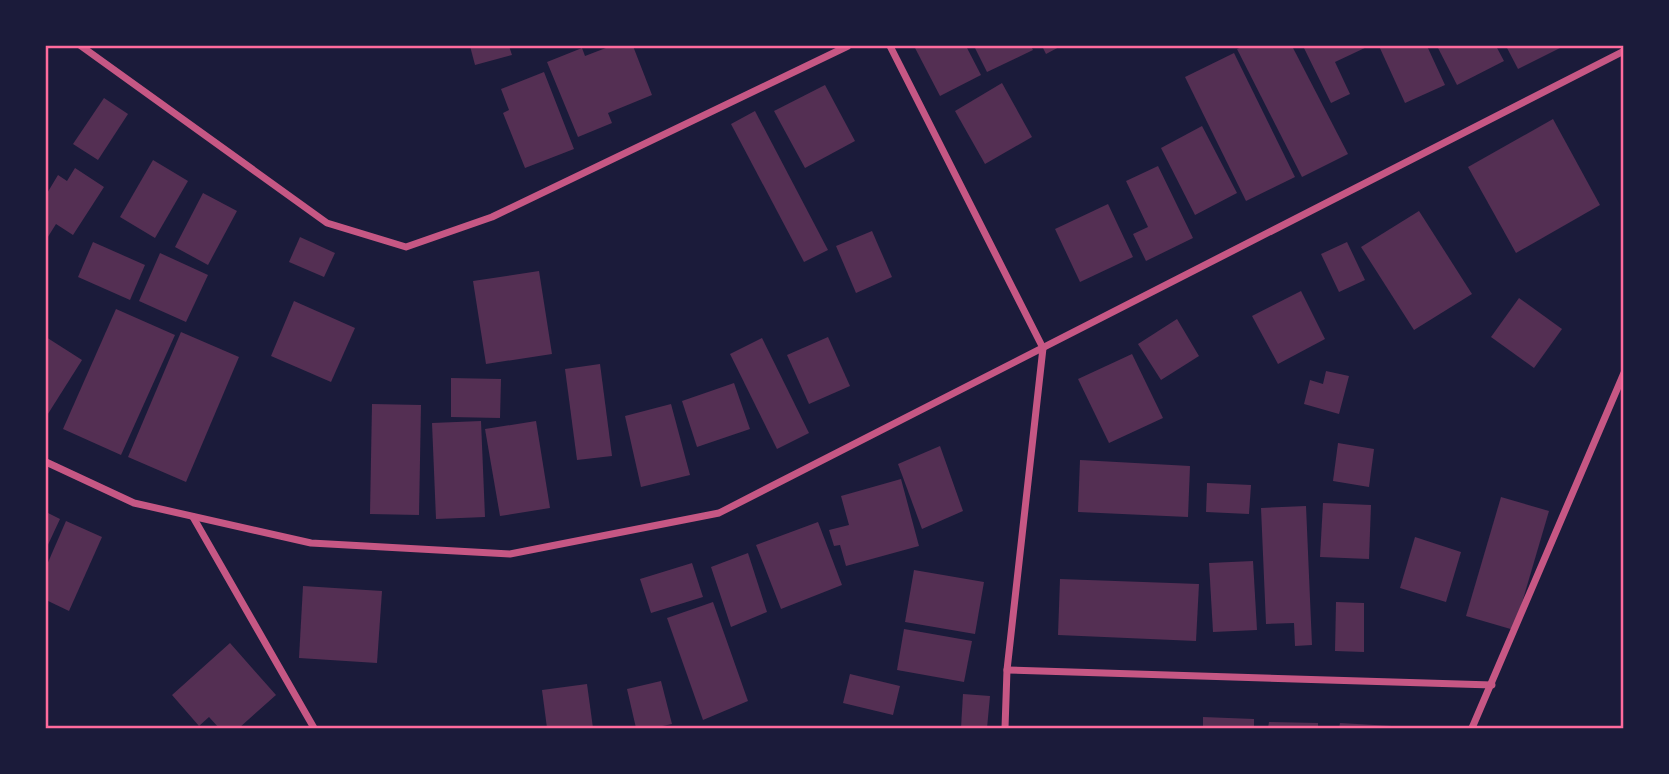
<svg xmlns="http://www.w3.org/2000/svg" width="1669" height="774" viewBox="0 0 1669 774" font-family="'PT Sans',sans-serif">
<rect width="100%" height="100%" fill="#1b1b3a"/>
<!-- building -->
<g fill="#542f53">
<polygon points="470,46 509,46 512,55 475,65"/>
<polygon points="611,46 633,46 652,95 608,113 612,123 578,137 547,62 582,48 585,56"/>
<polygon points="914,46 966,46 981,75 940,96"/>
<polygon points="974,46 1031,46 1033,50 987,72"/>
<polygon points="1042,46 1061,46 1046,54"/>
<polygon points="1244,46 1292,46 1348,154 1302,177 1237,49"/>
<polygon points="1303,46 1369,46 1335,62 1350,94 1331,103"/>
<polygon points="1379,46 1427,46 1445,85 1405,103"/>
<polygon points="1437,46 1496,46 1504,61 1457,85"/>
<polygon points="1506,46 1564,46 1518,69"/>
<polygon points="1234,53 1295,177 1246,201 1185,77"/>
<polygon points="544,72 574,149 525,168 503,113 509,110 501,89"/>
<polygon points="1002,83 1032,137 985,164 955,111"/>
<polygon points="825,85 855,141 805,168 774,111"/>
<polygon points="104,98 128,114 98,160 73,144"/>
<polygon points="755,111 828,250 804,262 731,124"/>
<polygon points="1553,119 1600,205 1516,253 1468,167"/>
<polygon points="1202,126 1237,193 1195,215 1161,148"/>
<polygon points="153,160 188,181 155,238 120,217"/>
<polygon points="1158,166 1193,238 1146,261 1133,234 1148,227 1126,181"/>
<polygon points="75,168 104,187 73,235 56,224 46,240 46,195 58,175 67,181"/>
<polygon points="203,193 237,211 208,265 175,247"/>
<polygon points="1108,204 1133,257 1080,282 1055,229"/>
<polygon points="1419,211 1472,294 1414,330 1361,247"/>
<polygon points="872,231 892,277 856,293 836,246"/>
<polygon points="300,237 335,253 324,277 289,262"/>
<polygon points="93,242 145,265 130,300 78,277"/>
<polygon points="1347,242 1365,280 1339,292 1321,254"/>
<polygon points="160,253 208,275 186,322 139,301"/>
<polygon points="539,271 552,354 486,364 473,281"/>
<polygon points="1301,291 1325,339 1278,364 1252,316"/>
<polygon points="1519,298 1562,329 1534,368 1491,337"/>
<polygon points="294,301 355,328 331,382 271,356"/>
<polygon points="116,309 175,335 121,455 63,429"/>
<polygon points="1177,319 1199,356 1161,380 1138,344"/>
<polygon points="181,332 239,357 186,482 128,457"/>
<polygon points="46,337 82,360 46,417"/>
<polygon points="828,337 850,386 809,404 787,355"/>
<polygon points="762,338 809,433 777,449 730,354"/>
<polygon points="1132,354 1163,418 1109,443 1078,379"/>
<polygon points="600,364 612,456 577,460 565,369"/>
<polygon points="1326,371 1349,376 1339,414 1304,404 1310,380 1323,384"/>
<polygon points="451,378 501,379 500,418 451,417"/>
<polygon points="734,383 750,429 697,447 682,401"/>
<polygon points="372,404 421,405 419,515 370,514"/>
<polygon points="671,404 690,475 641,487 625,416"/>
<polygon points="481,421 485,517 436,519 432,423"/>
<polygon points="536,421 550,508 500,516 485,429"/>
<polygon points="1338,443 1374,449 1369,487 1333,481"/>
<polygon points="940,446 963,511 922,529 898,464"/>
<polygon points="1080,460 1190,466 1188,517 1078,512"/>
<polygon points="901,479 919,546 846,566 840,545 834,546 829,530 849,525 841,496"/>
<polygon points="1207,483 1251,485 1249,514 1206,512"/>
<polygon points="1501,497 1549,511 1514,630 1466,616"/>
<polygon points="1323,503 1371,505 1369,559 1320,557"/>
<polygon points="1306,506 1312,645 1295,646 1294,623 1266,624 1261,508"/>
<polygon points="46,512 60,519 46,549"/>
<polygon points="66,521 102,537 69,611 46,600 46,567"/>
<polygon points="818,522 842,585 781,609 756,545"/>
<polygon points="1415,537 1461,552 1446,602 1400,588"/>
<polygon points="748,553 767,612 731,627 711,567"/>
<polygon points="1253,561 1257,630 1213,632 1209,563"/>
<polygon points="692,563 703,597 651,613 640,579"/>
<polygon points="914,570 984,582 975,634 905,622"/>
<polygon points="1060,579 1199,584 1196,641 1058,635"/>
<polygon points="303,586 382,591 377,663 299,658"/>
<polygon points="713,602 748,701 703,720 667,618"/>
<polygon points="1336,602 1364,603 1364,652 1335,651"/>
<polygon points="904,629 972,641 964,682 897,670"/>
<polygon points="230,643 276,695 239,728 219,728 209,717 199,726 172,695"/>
<polygon points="850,674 900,686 893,715 843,703"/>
<polygon points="661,681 672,724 653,728 636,728 627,689"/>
<polygon points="587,684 593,728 547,728 542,690"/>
<polygon points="963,694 990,696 987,728 961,728"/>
<polygon points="1203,717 1254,719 1254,728 1203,728"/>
<polygon points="1269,722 1318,723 1318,728 1268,728"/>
<polygon points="1340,723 1392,726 1392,728 1339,728"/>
</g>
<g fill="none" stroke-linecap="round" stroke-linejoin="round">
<!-- minor -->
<g stroke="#c65784" stroke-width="7">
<polyline points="81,46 327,223 406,247 492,217 848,46"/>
<polyline points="890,46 1043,348 1007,670 1005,728"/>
<polyline points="46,462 134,503 311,543 510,554 719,513 1624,51"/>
<polyline points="193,517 314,728"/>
<polyline points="1007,670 1492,685"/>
<polyline points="1472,728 1624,373"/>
</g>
</g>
<!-- border -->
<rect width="1669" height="774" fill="none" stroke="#1b1b3a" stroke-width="94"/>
<rect x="47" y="47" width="1575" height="680" fill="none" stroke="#ff6b9d" stroke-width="2.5"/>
</svg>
